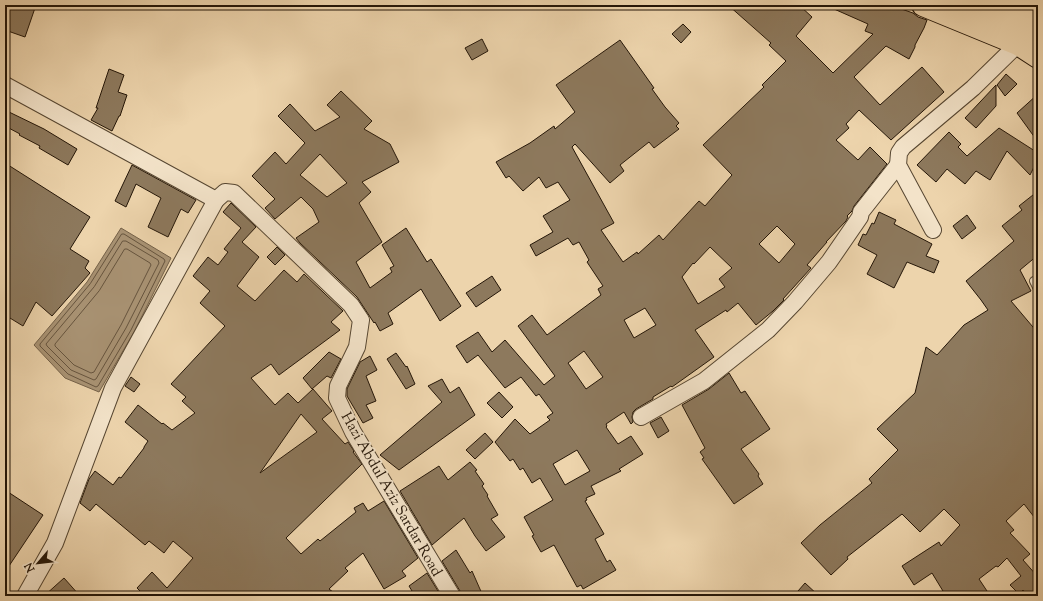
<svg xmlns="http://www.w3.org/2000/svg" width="1043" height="601" viewBox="0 0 1043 601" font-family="'Sorts Mill Goudy',serif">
<rect width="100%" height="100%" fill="#edd4ac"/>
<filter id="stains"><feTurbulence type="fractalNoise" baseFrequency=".005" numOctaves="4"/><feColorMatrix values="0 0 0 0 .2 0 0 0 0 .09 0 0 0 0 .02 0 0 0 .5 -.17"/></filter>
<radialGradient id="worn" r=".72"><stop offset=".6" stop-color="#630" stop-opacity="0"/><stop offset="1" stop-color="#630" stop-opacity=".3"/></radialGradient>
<!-- water -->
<polygon fill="#a99374" stroke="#746149" points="121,228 171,258 134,332 99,392 65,378 34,345 87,282"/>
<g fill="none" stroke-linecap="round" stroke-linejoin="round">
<!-- shore -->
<g stroke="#66543e" stroke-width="1">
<polygon points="122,234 124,234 164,259 165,261 131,330 98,386 96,387 68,374 40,346 40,344 90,284"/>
<polygon points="123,241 126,241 158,260 159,263 126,328 96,379 94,380 71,370 47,346 46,344 94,287"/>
<polygon points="125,249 127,249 150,263 151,265 121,325 94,372 91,373 74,365 55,346 55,344 99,291"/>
</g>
</g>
<!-- building -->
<g fill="#8d795d" stroke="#241608" fill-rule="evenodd">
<polygon points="5,5 36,5 25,37 5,30"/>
<path d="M728,5h71l13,12 -16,19 37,37 40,-39 -8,-3 3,-7 -43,-19h65l23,8 5,4 9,3 -3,8 -9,17v2l-6,12 -23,-13 -32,31 26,28 42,-38 22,25 -53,48 -32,-30 -13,14 3,4 -13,12 22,20 12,-13 17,17 -33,42 -2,5 -5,5 1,1 -2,4 -20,21h1l-20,23 4,3 -28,31 1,1 -11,11 -17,14 -18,-22 -11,9 -1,-2 -31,20 19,27 -42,30 -1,-1 -18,11v2l-17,10 -3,3 -1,5 1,5 -2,2 -7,-12 -18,12 1,2 -1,1 12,17 13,-8 12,18 -24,15 2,2 -30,15 4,8 -9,4 1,2 -2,1 19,33 -9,5 12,23 3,-2 6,10 -33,19 -2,-4 -4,2 -23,-42 -13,7 -9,-16 2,-1 -10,-18 29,-17 -13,-22 -8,5 -9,-15 -3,2 -7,-11 -3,2 -15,-19 20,-23 15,15 20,-14 -3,-3 6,-4 -14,-19 -3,2 -15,-19 -16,11 -27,-33 -11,8 -11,-17 22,-14 14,20 13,-12 39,45 11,-9 -37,-50 14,-11 15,20 54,-40 -3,-6 5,-3 -16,-24 2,-2 -10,-18 -6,3 -5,-7 -32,18 -6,-11 23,-13 -10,-16 27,-16 -12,-18 -12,6 -7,-11 -16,14 -14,-15 -3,2 -10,-16 34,-19 24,-17 1,3 20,-17 -19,-27 64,-45 34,48 -2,1 13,18 14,16 -3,3 3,3 -25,19 -5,-6 -29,23 4,6 -14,12 -35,-39 -3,3 42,76 -13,7 22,32 14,-10 1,2 21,-19 4,5 36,-39 6,5 27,-31 -29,-30 61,-58 -2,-2 24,-24 -17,-16 2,-2zM777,226l18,18 -16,19 -20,-19zM710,247l22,21 -13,11 6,8 -27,17 -16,-27 11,-14 1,1zM645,308l11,17 -22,13 -10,-18zM584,351l19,26 -17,12 -18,-26zM577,450l13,21 -25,14 -12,-21z"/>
<polygon points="683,24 691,32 681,43 672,34"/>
<polygon points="482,39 488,51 472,60 465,48"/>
<polygon points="109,69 124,75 118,92 127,95 120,116 119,116 112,131 91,120 98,108 96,108"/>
<polygon points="1006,74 1017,84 1005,96 997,85"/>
<polygon points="996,85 996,106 976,128 965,118"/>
<path d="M341,91l31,30 -8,8 26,15 9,18 -37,20 9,10 -12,11 23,39 -26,20 14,26 22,-16 -2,-4 4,-2 -12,-21 24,-17 21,34 4,-3 7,11 23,36 -21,15 -19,-32 -33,24 5,11 -13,7 -5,-9 -1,1 -17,-26 -57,-54 -4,-5 23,-16 -6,-13 -12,-12 -26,22 -10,-11 10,-9 -23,-23 23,-24 11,12 19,-21 -27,-27 12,-12 25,27 25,-14 -13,-12zM320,154l27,29 -20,14 -27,-22z"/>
<polygon points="1038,94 1038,142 1017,113"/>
<polygon points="9,112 44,129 77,149 68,165 39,148 40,146 19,135 20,134 5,126 5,121"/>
<polygon points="999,128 1038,153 1038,159 1030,175 1007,151 990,180 976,171 965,184 947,169 936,182 917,165 949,132 961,144 958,147 967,156"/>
<polygon points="5,163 90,217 70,249 89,261 85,268 90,273 52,316 36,302 23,326 5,315"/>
<polygon points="132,165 196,200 188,213 181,209 168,237 148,227 161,198 136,184 126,207 115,201"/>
<polygon points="1038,191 1038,255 1020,270 1031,291 1011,301 1038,333 1038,522 1024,504 1006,521 1014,530 1010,533 1030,554 1023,560 1038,577 1038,588 1028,596 1023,590 1019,594 1010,585 1021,576 1007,558 998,567 996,566 979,579 987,591 979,596 946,596 932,573 914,585 902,566 939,542 941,546 960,525 944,509 920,532 902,514 847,557 848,559 831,575 801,543 820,525 872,483 869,479 898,450 877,429 915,393 926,347 937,355 964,325 988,310 981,300 966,281 1014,241 1002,226 1022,210 1019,206"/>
<path d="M231,203l25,24 -14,15 17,15 -22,29 18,15 29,-31 13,12 7,-8 39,37 -12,11 9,8 -61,45 -8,-11 -20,14 24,27 13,-12 10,10 15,-14 19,22 -10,8 23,25 3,-2 6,9 -1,1 9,12 -76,74 15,16 17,-15 2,2 36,-29 -2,-4 9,-5 5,8 16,-10 34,57 -16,13 4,5 -22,13 -21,-36 -18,15 3,3 -19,18 9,7h-193l-8,-8 15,-16 15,16 26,-30 -20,-17 -9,12 -15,-12 -4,4 -49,-41 -6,7 -10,-8 9,-24 6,-8 18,14 6,-8 2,1 23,-30v-1l4,-6 -23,-19 13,-17 24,19 1,-1 9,7 23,-17 -13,-12 4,-4 -15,-13 54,-58 -25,-23 10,-12 -17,-15 15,-19 10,8 10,-13 -4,-3 17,-21 -18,-16zM301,414l16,18 -57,41z"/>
<polygon points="879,212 896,220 894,224 932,244 926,256 939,261 934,273 907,262 894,288 867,274 877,255 858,245 863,234 866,235 872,223 874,224"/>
<polygon points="967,215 976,228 962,239 953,226"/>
<polygon points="277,247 285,255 275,265 267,257"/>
<polygon points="492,276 501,290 476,307 466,293"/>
<polygon points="329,352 341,359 331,378 327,376 312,389 303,378"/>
<polygon points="396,353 406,367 407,366 415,384 406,389 387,359"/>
<polygon points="370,356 377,370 366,376 376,401 366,405 373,418 363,423 347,396 347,389 360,362"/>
<polygon points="729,373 741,393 745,391 770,429 741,449 759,474 758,476 763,484 734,504 702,459 704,458 700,452 705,448 682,405 709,389"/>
<polygon points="131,377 140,384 134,392 125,386"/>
<polygon points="442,379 450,393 459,387 475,415 399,470 380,455 442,402 428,386"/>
<polygon points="499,392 513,407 502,418 487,403"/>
<polygon points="661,417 669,431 658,438 650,423"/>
<polygon points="485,433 493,442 475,459 466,450"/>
<polygon points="470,462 477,470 475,471 484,484 482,486 488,495 487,496 498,515 491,519 505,537 486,551 475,536 464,518 432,545 400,491 439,466 448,480"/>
<polygon points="5,490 43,515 5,572"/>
<polygon points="456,550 470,573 472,571 483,596 461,596 460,591 442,561"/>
<polygon points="427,573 441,596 415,596 409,586"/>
<polygon points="64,578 80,596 44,596"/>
<polygon points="805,583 819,596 803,596 798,591"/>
</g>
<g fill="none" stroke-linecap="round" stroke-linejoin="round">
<!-- service casing -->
<g stroke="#564631" stroke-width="10">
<polyline id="service" points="1034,281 1038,289"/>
</g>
<!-- minor casing -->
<g stroke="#564631" stroke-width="18">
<g id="minor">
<polyline points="5,85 216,200 113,388 55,543 25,596"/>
<polyline points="216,200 225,192 234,193 351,305 361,320 357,347 338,386 337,398 353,432 452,596"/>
<polyline points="933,230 898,165 899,153 903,147 973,88 1018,44"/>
<polyline points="641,417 704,381 768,330 795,302 829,262 860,217 861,212 898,165"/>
</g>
</g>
<!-- trunk casing -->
<g stroke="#241608" stroke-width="24">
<g id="trunk">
<polyline points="923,5 1018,44 1038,57"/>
<polyline points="967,5 1022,27 1038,36"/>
<polyline points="1013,5 1029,12 1038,17"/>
</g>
</g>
<!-- service -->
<use href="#service" stroke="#f3e3c9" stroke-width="8"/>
<!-- minor -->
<use href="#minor" stroke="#f3e3c9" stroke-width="16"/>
<!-- trunk -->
<use href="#trunk" stroke="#edd4ac" stroke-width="22"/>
</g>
<g text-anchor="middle" stroke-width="3.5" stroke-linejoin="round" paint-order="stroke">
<!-- street labels -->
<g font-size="15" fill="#241608" stroke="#f3e3c9">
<text transform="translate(392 494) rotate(60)" y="5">Hazi Abdul Aziz Sardar Road</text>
</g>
</g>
<!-- margin -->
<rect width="1043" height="601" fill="none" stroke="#edd4ac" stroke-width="20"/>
<rect x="6" y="6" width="1031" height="589" fill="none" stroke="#241608" stroke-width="2"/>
<rect x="10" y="10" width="1023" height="581" fill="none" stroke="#241608"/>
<!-- north arrow -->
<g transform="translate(38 563) rotate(242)" stroke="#f3e3c9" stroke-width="3" paint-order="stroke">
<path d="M0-3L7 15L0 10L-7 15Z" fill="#241608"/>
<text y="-6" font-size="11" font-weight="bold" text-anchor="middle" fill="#241608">N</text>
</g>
<rect width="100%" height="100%" filter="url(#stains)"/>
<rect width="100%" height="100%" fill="url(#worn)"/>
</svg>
